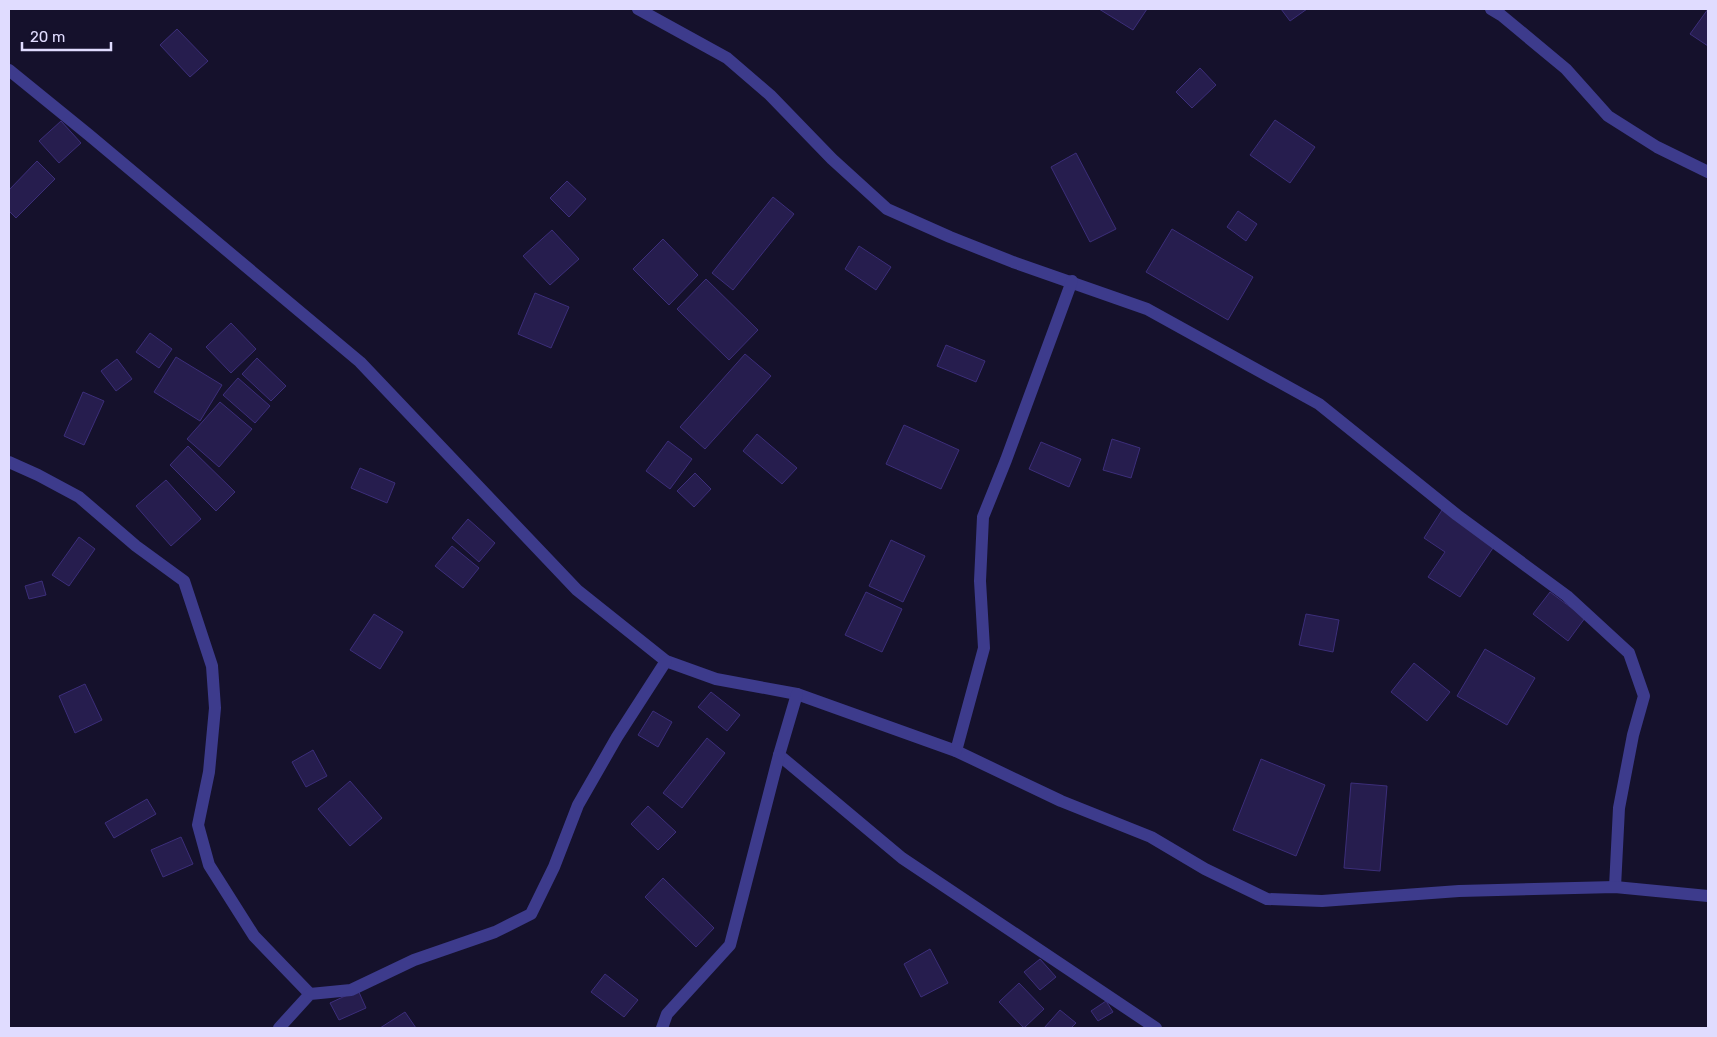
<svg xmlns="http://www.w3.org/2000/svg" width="1717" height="1037" viewBox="0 0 1717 1037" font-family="Rubik,sans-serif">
<rect width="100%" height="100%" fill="#15112c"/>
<!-- building -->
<g fill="#261d4e" stroke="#3c2e7a">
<polygon points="1099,9 1147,9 1133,30"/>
<polygon points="1281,9 1307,9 1290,21"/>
<polygon points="1708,9 1708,46 1690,34"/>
<polygon points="177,29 208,61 190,77 160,45"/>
<polygon points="1200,68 1216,85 1192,108 1176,92"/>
<polygon points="1275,120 1315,147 1290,183 1250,155"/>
<polygon points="61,121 81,143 59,163 39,141"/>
<polygon points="1076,153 1116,229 1090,242 1051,167"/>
<polygon points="37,161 55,179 16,218 9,211 9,190"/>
<polygon points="567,181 586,199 569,217 550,198"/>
<polygon points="773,197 794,214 733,290 712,273"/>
<polygon points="1238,211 1257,224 1246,241 1227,227"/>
<polygon points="1172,229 1253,277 1228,320 1146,272"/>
<polygon points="552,230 579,259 550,285 523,256"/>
<polygon points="663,239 698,275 669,305 633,269"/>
<polygon points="859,246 891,267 876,290 845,269"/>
<polygon points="706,279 758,330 729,360 677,309"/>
<polygon points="535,293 569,307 551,348 518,334"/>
<polygon points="231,323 256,349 231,373 206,347"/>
<polygon points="150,333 172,349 159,368 136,352"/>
<polygon points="946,345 985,361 976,382 937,366"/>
<polygon points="745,354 771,376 705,449 680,427"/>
<polygon points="176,357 222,385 200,421 154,392"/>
<polygon points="257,358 286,386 271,401 242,374"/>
<polygon points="117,359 132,379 116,391 101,371"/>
<polygon points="238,378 270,406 255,423 223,395"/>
<polygon points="83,392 104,401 84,445 64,436"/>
<polygon points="220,402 252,429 219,467 187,439"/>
<polygon points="904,425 959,450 941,489 886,464"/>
<polygon points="757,434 797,468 782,484 743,451"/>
<polygon points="1112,439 1140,448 1131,478 1103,470"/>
<polygon points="668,441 692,459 670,489 646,471"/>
<polygon points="1041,442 1081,459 1069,487 1029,469"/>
<polygon points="188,446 235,492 216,511 170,465"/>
<polygon points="360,468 395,483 387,503 351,488"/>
<polygon points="695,473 711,489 694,507 677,491"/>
<polygon points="166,480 201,519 171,546 136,506"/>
<polygon points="1442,510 1495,545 1460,597 1428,577 1445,552 1424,538"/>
<polygon points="468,519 495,543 479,562 452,538"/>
<polygon points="79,537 95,549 69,586 52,575"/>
<polygon points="891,540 925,556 903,602 869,586"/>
<polygon points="452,546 479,568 463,588 435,566"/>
<polygon points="42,581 46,595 29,599 25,586"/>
<polygon points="866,592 902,609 882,652 845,635"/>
<polygon points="1550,592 1585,618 1568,641 1533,614"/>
<polygon points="374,614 403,632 380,669 350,650"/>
<polygon points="1306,614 1339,620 1333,652 1299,645"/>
<polygon points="1485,649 1535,678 1507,725 1457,696"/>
<polygon points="1414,663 1450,692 1427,721 1391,692"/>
<polygon points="85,684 102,720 75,733 59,696"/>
<polygon points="711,692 740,715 727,731 698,707"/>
<polygon points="653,711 672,722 658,747 638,735"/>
<polygon points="707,738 725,753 682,808 663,793"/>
<polygon points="313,750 327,776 306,787 292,762"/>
<polygon points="1261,759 1325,785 1296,856 1233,830"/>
<polygon points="350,781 382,818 350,846 318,809"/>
<polygon points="1351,783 1387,786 1380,871 1344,868"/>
<polygon points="147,799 156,814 114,838 105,823"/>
<polygon points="648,806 676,832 658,850 631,824"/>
<polygon points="181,837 193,864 163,877 151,850"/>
<polygon points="663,878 714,928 696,947 645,897"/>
<polygon points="930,949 948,983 921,997 904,964"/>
<polygon points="1040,959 1056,977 1040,990 1024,972"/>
<polygon points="605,974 638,1000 624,1017 591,992"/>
<polygon points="1019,983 1044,1009 1024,1028 999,1002"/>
<polygon points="358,990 366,1008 339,1020 330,1003"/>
<polygon points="1106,1001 1113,1012 1098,1021 1091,1011"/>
<polygon points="1060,1010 1076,1023 1071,1028 1044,1028"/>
<polygon points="405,1012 416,1028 380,1028"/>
</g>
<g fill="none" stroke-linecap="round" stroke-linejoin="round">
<!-- street -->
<g stroke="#3d3b8c" stroke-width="12">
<polyline points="638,9 727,58 770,95 832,159 887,209 950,237 1013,262 1147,309 1319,404 1457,515 1567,596 1629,653 1644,696 1633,735 1619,808 1615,887"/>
<polyline points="1491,9 1501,15 1566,69 1608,116 1657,147 1708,172"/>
<polyline points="9,70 89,135 360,362 577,590 666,661 716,679 797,694 956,751 1061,801 1151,837 1205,869 1267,899 1322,901 1459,891 1615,887 1708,896"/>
<polyline points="9,462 38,475 79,497 136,546 184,581 212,666 215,708 209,772 198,825 209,865 254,936 310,994"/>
<polyline points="797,694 779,755 902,858 1156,1028"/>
<polyline points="956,751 984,648 980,581 983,517 1006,460 1072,281"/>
<polyline points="279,1028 310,994 351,990 414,960 495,932 531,914 554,867 578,805 617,737 666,661"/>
<polyline points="662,1028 667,1014 730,945 779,755"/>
</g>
</g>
<!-- border -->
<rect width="1717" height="1037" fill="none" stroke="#e0dcff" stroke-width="20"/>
<!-- scale -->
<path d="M22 42v8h89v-8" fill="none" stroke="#e0dcff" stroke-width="2.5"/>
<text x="30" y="42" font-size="15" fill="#e0dcff" stroke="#15112c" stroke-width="4" paint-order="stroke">20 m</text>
</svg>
